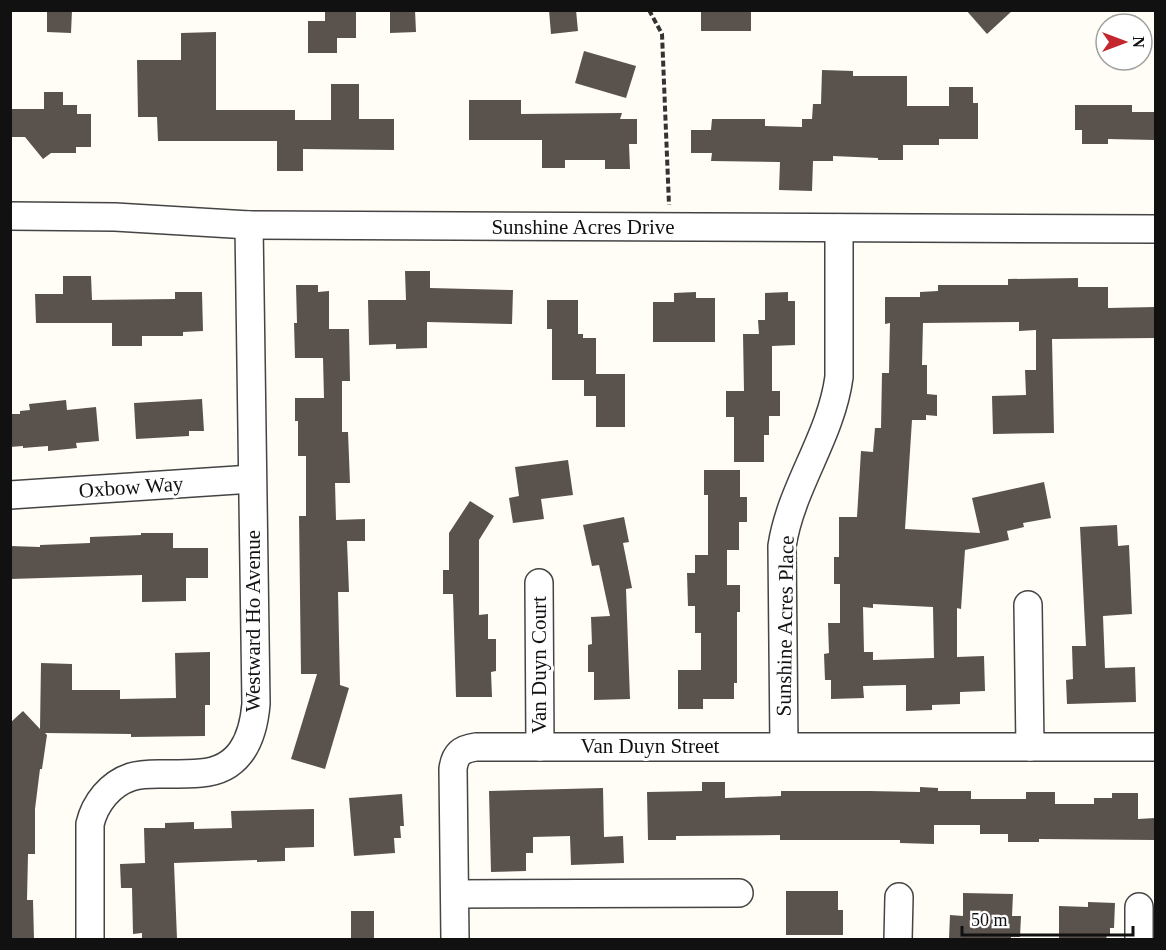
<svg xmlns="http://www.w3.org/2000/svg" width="1166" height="950" viewBox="0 0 1166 950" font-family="Georgia,serif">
<rect width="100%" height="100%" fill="#fffdf5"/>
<!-- building -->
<g fill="#5a524d" fill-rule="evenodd">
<polygon points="47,10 72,10 71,33 47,32"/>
<polygon points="390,10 415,10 416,32 390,33"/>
<polygon points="549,10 576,10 578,31 551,34"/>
<rect x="701" y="10" width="50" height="21"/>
<polygon points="966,10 1013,10 987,34"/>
<polygon points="325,12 356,12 356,38 337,38 337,53 308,53 308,21 325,21"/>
<polygon points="216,32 216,110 295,110 295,120 331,120 331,84 359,84 359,119 394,119 394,150 303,149 303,171 277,171 277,141 158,141 157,117 138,117 137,60 181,60 181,33"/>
<polygon points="584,51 636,66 626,98 575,83"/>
<polygon points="822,70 853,71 853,76 907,76 907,106 949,106 949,87 973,87 973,103 978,103 978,139 939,139 939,145 903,145 903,160 878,160 878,158 833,156 833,161 813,161 812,191 779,190 780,162 711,161 712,153 691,153 691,130 711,130 712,119 765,119 765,126 802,127 802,119 812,119 813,104 821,104"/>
<polygon points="44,92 63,92 63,105 77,105 77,114 91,114 91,147 76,147 76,153 51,153 43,159 25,137 10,137 10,109 44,109"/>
<polygon points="469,100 521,100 521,114 622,113 620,119 637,119 637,144 629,144 630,169 605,169 605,160 565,160 565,168 542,168 542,140 469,140"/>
<polygon points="1075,105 1132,105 1132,112 1155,112 1155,140 1108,139 1108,144 1082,144 1082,130 1075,130"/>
<polygon points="405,271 430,271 430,288 513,290 512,324 427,322 427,348 396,349 396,344 369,345 368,300 406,300"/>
<polygon points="63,276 91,276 92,300 175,299 175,292 202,292 203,331 183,332 183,336 142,336 142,346 112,346 112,323 36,323 35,294 63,294"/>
<path d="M1078,278v9h30v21l47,-1v31l-103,1 2,94 -61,1 -1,-38 34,-1 -1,-25h11v-40l-17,1v-9l-96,1 -1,42h5v29l10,1v21l-11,-1v5h-14l-7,109 75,4 -8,-35 72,-16 7,36 -28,5 1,4 -17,4 2,9 -44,10 -4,59 -4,-1v49l27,-1 1,35 -25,1v12l-28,1v5l-26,1v-26l-43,1 1,12 -33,1v-19h-6l-1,-26 5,-1 -1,-30h12v-39h-6v-27h5v-40h18l4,-66 12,1 2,-24h6l1,-55h7l1,-50 -5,1v-27h35v-5l18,-1v-6h70v-6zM873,604l60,3 1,51 -61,2v-8h-9l-1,-45 10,1z"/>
<polygon points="296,285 318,285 318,292 329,291 329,329 349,329 350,381 342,381 342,432 348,432 350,483 335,483 336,520 365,519 365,541 347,541 349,592 338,592 340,685 349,688 325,769 291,759 317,674 301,674 299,516 306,516 306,456 298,456 298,421 295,421 295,398 324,398 323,358 295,358 294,323 297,323"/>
<polygon points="696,292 696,298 715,298 715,342 653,342 653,302 674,302 674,293"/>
<polygon points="788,292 788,301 795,301 795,345 772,346 772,391 780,391 780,416 769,416 769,435 764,435 764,462 734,462 734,417 726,417 726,391 744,391 743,334 759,334 758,320 765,320 765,293"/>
<polygon points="547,300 578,300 578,334 583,334 583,338 596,338 596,374 625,374 625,427 596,427 596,396 584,396 584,380 552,380 552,329 547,329"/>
<polygon points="202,399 204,431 189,431 189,436 136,439 134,403"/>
<polygon points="66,400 67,410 96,407 99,441 76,443 77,448 48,451 48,446 23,448 23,446 10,447 10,414 20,414 20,411 30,410 29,404"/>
<polygon points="568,460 573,495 541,499 544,519 513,523 509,498 519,496 515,467"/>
<polygon points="704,470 740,470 740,497 747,497 747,522 739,522 739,550 727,550 727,585 740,585 740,612 737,612 737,683 734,683 734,699 703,699 703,709 678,709 678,670 701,670 701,633 695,633 695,606 688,606 687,573 695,573 695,555 708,555 708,495 704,495"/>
<polygon points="470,501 494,516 479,540 479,615 488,614 488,639 496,639 496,671 491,672 492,697 456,697 453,594 443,594 443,570 449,570 449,533"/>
<polygon points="624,517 629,542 623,543 632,588 626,589 630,699 594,700 594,672 588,672 588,645 592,644 591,617 610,616 599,565 592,566 583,525"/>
<polygon points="1117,525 1118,546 1129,545 1132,614 1103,616 1105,668 1135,667 1136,702 1067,704 1066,680 1073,679 1072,646 1086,646 1080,527"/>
<polygon points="141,533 173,533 173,548 208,548 208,578 186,578 186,601 142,602 142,575 10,579 10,546 40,547 40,545 90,543 90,537 141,535"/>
<polygon points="210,652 210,705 205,705 205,736 131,737 131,734 45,733 47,735 42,769 40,769 35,809 35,854 28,854 27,900 33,900 34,939 10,939 10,723 23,711 40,729 41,663 72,664 72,690 120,690 120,699 176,698 175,653"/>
<polygon points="702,782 725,782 725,798 781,796 781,791 869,791 920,792 920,787 938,788 938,791 971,791 971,799 1026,799 1026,792 1055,792 1055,804 1094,804 1094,798 1112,798 1112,793 1138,793 1138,819 1155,818 1155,840 1039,839 1039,842 1008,842 1008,834 980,834 980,825 934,825 934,844 900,843 900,840 780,840 780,835 676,836 676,840 648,840 647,792 702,791"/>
<polygon points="603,788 604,837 623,836 624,863 571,865 570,836 533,837 533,853 526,853 526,871 491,872 489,791"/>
<polygon points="402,794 404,826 400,826 401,838 394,838 395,853 354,856 349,798"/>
<polygon points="314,809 314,847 285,848 285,861 257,862 257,860 174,863 177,939 142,939 142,933 133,934 132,888 121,888 120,864 145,863 144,828 165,828 165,823 194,822 194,829 232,828 231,811"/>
<polygon points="786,891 838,891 838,910 843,910 843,935 786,935"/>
<polygon points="963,893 1013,894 1012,916 1021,916 1020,937 1011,937 1011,939 949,939 950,915 963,916"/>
<polygon points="1088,902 1115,903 1114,928 1110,928 1110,935 1107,935 1106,939 1059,939 1059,906 1088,907"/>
<rect x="351" y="911" width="23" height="28"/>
</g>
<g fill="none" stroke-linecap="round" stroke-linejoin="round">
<!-- minor casing -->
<g stroke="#444" stroke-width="30">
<g id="minor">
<polyline points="10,216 115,217 249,225 1156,229"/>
<polyline points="10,495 252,479"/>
<polyline points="539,583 540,747"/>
<polyline points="1028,605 1030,747"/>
<path d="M784,746l-2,-200c9,-59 49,-109 57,-169v-149"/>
<polyline points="455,894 739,893"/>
<path d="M90,940v-116c5,-21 20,-40 41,-47 12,-4 25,-3 37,-3 11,0 22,0 33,-1 39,-3 52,-34 55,-69l-7,-479"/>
<path d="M455,940l-2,-171c2,-15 8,-20 23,-22h680"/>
<polyline points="898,940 899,897"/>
<polyline points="1139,940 1139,907"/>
</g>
</g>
<!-- path -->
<polyline stroke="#333" stroke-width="4" stroke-dasharray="6 3" stroke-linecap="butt" points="649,10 662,34 669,205"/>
<!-- minor -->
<use href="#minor" stroke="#fff" stroke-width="27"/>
</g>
<g text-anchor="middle" stroke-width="6" stroke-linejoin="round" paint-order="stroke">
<!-- street labels -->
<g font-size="21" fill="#111" stroke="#fff">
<text x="583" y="234">Sunshine Acres Drive</text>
<text transform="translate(131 487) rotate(-4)" y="7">Oxbow Way</text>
<text transform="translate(253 621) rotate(-90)" y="7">Westward Ho Avenue</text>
<text transform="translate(785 626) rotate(-89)" y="7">Sunshine Acres Place</text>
<text transform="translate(539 665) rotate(-90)" y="7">Van Duyn Court</text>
<text x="650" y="753">Van Duyn Street</text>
</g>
</g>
<!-- border -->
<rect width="1166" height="950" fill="none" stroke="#111111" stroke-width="24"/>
<!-- north arrow -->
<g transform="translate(1124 42) rotate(90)"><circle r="28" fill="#ffffff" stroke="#a0a0a0" stroke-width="1.5"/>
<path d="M0-4.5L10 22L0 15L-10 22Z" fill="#c4262e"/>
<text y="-9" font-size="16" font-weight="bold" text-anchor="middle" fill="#111111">N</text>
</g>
<!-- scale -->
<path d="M962 926v9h171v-9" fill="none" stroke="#111111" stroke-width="3"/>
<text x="971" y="926" font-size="18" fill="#111111" stroke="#ffffff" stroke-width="4.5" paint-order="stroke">50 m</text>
</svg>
